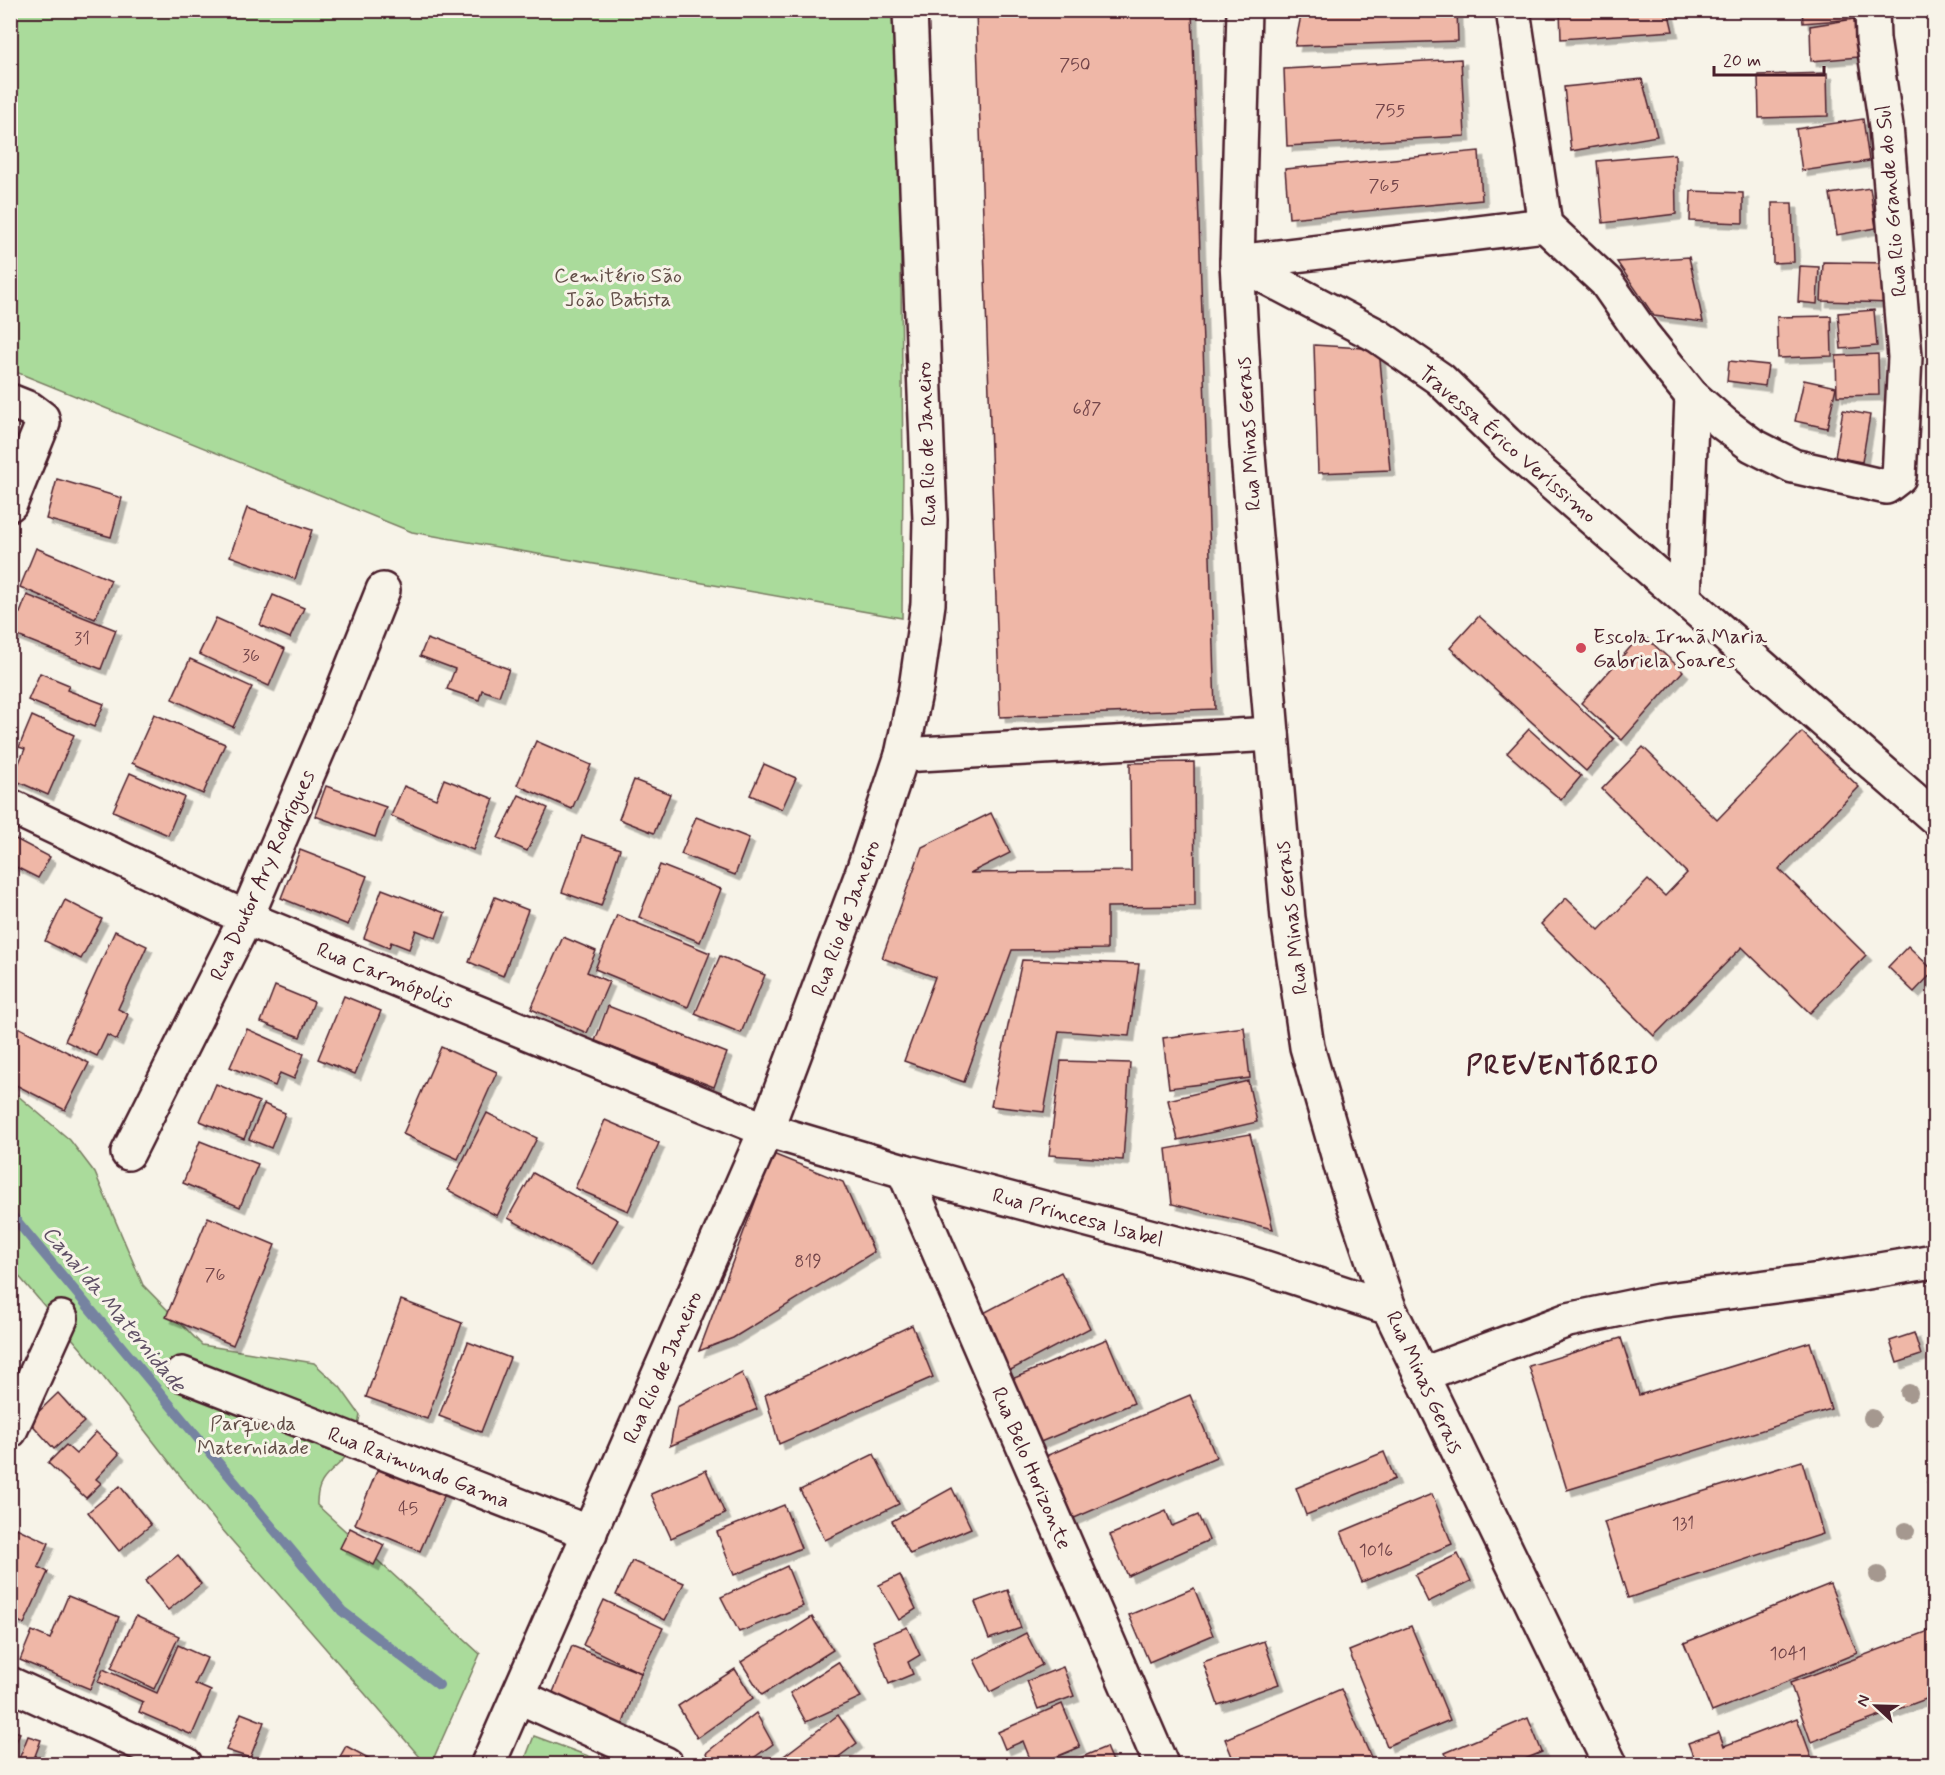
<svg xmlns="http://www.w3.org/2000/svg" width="1945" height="1775" viewBox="0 0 1945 1775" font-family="Mynerve,sans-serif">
<defs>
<filter id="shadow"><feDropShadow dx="5.5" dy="5.5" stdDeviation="0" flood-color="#0004"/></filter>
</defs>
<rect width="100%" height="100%" fill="#f7f3e8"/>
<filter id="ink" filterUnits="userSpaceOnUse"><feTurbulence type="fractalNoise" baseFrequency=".0167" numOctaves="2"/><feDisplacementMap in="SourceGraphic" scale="12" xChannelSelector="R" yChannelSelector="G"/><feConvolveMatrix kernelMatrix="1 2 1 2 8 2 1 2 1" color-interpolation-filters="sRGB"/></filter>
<g filter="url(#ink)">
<!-- green -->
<g fill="#aadb9b" stroke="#7a7d63" stroke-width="1.5">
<polygon points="10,11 898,11 903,466 902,618 412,532 11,370"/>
<path d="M10,1089l60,51 25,33 48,112 59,60 112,18 26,24 20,28c-2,10 -3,23 -8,32 -12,25 -36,24 -35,58l163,149 -49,110h-5l-206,-237 -137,-176 -72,-84z"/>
<polygon points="534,1736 610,1764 523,1764"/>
</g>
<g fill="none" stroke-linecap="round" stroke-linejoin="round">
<!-- stream -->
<polyline stroke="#7683a1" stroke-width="10" points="10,1213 342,1611 439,1685"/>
</g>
<!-- building -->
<g fill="#efb7a7" stroke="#4a1f2b" stroke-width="1.5" filter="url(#shadow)">
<polygon points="976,10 1192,10 1215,709 1000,717"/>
<polygon points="1302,10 1457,10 1458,41 1295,46"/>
<polygon points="1560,10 1668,10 1673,31 1561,39"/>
<polygon points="1802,10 1853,10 1854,19 1803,23"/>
<polygon points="1854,19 1859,57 1811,61 1810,26"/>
<polygon points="1461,59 1465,136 1287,146 1284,69"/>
<polygon points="1827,73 1828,116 1759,118 1758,75"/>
<polygon points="1642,79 1657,136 1571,151 1564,87"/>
<polygon points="1863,119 1869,161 1802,171 1796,129"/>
<polygon points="1479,151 1482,200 1289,218 1285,169"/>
<polygon points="1675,154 1676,214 1603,223 1597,161"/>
<polygon points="1870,188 1876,228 1837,235 1830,194"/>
<polygon points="1691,191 1743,193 1743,223 1690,221"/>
<polygon points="1772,203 1792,203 1794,262 1773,263"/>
<polygon points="1689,257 1703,322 1654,316 1617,262"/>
<polygon points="1823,262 1894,263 1893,303 1821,301"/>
<polygon points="1800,266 1819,267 1817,304 1798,302"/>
<polygon points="1874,310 1877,346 1841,349 1838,313"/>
<polygon points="1831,316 1832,356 1778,358 1777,317"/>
<polygon points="1314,345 1379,349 1390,470 1318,473"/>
<polygon points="1878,354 1879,395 1837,396 1836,356"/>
<polygon points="1729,361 1768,365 1765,386 1727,381"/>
<polygon points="1804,380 1836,387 1827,428 1795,421"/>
<polygon points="1843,410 1870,415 1862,462 1835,457"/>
<polygon points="57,479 122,498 111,537 46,519"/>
<polygon points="247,508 312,530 295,579 230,556"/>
<polygon points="36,548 111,580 95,619 20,587"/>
<polygon points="27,595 116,630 101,669 10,633 10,609 20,613"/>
<polygon points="273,595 304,608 290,638 260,625"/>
<polygon points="1479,616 1614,739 1586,771 1450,648"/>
<polygon points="216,618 285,649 269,686 199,654"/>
<polygon points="1642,634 1683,671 1622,740 1581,703"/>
<polygon points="427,639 509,669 499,696 482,690 479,700 447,689 455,669 420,656"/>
<polygon points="190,659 252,687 233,727 172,699"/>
<polygon points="40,673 69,685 67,690 104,704 94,727 28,700"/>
<polygon points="154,714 225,744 203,794 132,763"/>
<polygon points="32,716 74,735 48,795 12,779 25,749 19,747"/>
<polygon points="1529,729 1581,776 1561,800 1507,753"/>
<polygon points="1802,732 1859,787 1779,869 1866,955 1810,1013 1742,947 1654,1036 1541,924 1566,898 1599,930 1648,880 1665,896 1687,873 1602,789 1643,747 1717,820"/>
<polygon points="536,741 591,765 572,809 517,785"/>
<polygon points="1194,762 1195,906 1107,907 1107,949 1012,950 964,1082 904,1061 935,977 882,958 922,847 991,813 1010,853 970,873 1131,871 1130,763"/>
<polygon points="764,764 796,778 782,809 750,795"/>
<polygon points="130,773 184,797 168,835 113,811"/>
<polygon points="444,779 494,799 473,850 391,816 404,786 436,799"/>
<polygon points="634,780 670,794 654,833 619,819"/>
<polygon points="326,786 386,807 375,837 315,816"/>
<polygon points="519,795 548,808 527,851 498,838"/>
<polygon points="696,817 749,838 735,875 681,854"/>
<polygon points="10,836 50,857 38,878 10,864"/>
<polygon points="582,836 620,849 601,906 562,892"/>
<polygon points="300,850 367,876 348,925 281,898"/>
<polygon points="660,865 721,889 700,942 639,917"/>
<polygon points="382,889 445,913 436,938 416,930 409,949 391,942 389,948 364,938"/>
<polygon points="495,897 528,910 503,976 469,962"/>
<polygon points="65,900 102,919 81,959 45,941"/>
<polygon points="617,915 710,953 688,1007 595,969"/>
<polygon points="115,931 147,946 118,1009 128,1014 117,1040 107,1035 97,1056 65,1041"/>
<polygon points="563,937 596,951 587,972 609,982 587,1033 531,1009"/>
<polygon points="1908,946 1934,971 1914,992 1888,967"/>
<polygon points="720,956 765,975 741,1033 695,1014"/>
<polygon points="1022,960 1139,964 1129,1036 1059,1031 1044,1112 991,1106"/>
<polygon points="275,986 314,1002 300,1037 261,1022"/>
<polygon points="344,996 381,1011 355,1074 318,1059"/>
<polygon points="608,1006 727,1053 714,1087 595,1041"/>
<polygon points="10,1023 89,1063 65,1110 10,1082"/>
<polygon points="1244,1027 1250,1078 1169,1088 1163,1038"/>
<polygon points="247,1029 304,1054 294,1079 280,1073 275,1086 230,1067"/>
<polygon points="441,1047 497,1072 458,1159 403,1134"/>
<polygon points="1061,1061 1130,1063 1123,1160 1049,1155"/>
<polygon points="1248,1081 1257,1122 1178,1140 1168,1100"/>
<polygon points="216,1084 259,1102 244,1139 200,1121"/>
<polygon points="264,1104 285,1113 271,1148 249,1139"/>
<polygon points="487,1113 537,1138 497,1216 448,1190"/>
<polygon points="605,1120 659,1143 628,1211 575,1188"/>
<polygon points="1250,1134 1273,1229 1172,1204 1166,1149"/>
<polygon points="200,1141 258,1164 240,1207 183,1183"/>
<polygon points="773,1154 843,1182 874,1252 733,1338 699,1351"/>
<polygon points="533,1173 618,1220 592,1265 508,1218"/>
<polygon points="208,1217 275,1245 233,1345 166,1317"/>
<polygon points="1061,1272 1090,1328 1007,1372 978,1316"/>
<polygon points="401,1300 462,1323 427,1419 366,1397"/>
<polygon points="912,1325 933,1377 779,1444 765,1395"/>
<polygon points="1914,1333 1921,1355 1897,1363 1890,1341"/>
<polygon points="1621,1338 1639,1395 1810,1342 1831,1409 1567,1490 1529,1366"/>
<polygon points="1107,1339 1134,1403 1038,1443 1012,1379"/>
<polygon points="468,1342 510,1358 481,1432 439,1416"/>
<polygon points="742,1373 757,1409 670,1446 677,1407"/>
<polygon points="58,1393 84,1422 54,1449 29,1421"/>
<polygon points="1190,1395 1216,1457 1072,1519 1046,1456"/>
<polygon points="96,1432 119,1454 96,1479 101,1483 86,1498 48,1463 66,1445 76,1454"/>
<polygon points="1384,1452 1395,1479 1306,1515 1296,1488"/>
<polygon points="874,1454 899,1504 825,1540 800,1490"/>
<polygon points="1802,1461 1823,1534 1628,1598 1604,1522"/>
<polygon points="379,1466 445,1494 420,1551 355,1524"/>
<polygon points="706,1470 725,1514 671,1538 651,1494"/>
<polygon points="1934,1476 1934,1491 1927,1482"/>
<polygon points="120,1486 151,1525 119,1551 88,1512"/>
<polygon points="952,1488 971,1528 910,1554 892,1521"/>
<polygon points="1432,1494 1452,1544 1362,1582 1341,1532"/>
<polygon points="784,1505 801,1548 734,1575 717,1532"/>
<polygon points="1166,1511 1172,1526 1198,1515 1209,1540 1128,1576 1110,1535"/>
<polygon points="10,1525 49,1543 38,1567 48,1572 24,1624 10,1617"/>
<polygon points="350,1528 384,1545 374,1565 340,1548"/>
<polygon points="1458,1554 1471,1581 1428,1602 1415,1575"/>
<polygon points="178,1555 201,1584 168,1610 145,1581"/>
<polygon points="632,1561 684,1583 665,1620 616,1595"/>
<polygon points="787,1566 803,1606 739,1632 721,1597"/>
<polygon points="900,1575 916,1609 899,1620 879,1585"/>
<polygon points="1830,1584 1857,1653 1712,1712 1684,1643"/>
<polygon points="1194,1588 1213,1635 1149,1662 1129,1615"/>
<polygon points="1008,1590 1021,1628 989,1639 975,1602"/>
<polygon points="68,1596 119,1617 90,1689 20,1660 32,1631 50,1639"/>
<polygon points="604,1600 663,1628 641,1673 583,1645"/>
<polygon points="136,1616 179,1636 154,1689 111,1668"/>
<polygon points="812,1617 833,1650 762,1695 741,1662"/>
<polygon points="1411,1626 1450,1720 1387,1746 1349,1651"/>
<polygon points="907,1627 920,1655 908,1662 913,1674 889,1684 873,1641"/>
<polygon points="1934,1629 1934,1696 1811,1742 1790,1683"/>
<polygon points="1026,1633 1042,1665 990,1692 974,1660"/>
<polygon points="1264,1641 1279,1684 1218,1705 1203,1662"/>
<polygon points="178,1645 207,1658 195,1684 211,1691 192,1735 139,1712 143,1702 98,1682 103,1669 157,1693"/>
<polygon points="572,1646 641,1673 620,1732 549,1702"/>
<polygon points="838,1662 861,1697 806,1722 790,1693"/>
<polygon points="1063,1667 1074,1696 1038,1709 1027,1681"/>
<polygon points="735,1669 753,1698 697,1738 678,1706"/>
<polygon points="1341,1689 1374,1764 1235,1764 1225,1739"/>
<polygon points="1062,1704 1080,1747 1039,1764 1032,1764 1023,1741 1005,1749 998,1732"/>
<polygon points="241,1713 264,1722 250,1758 226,1750"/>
<polygon points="756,1713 773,1744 745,1764 715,1764 706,1753"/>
<polygon points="838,1715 857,1743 829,1764 783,1764 780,1759"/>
<polygon points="1528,1718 1542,1752 1513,1764 1450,1764 1445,1753"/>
<polygon points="1797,1718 1814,1764 1696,1764 1688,1743 1719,1732 1724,1746"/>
<polygon points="10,1729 20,1733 10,1755"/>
<polygon points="28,1736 41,1740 32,1764 17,1764"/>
<polygon points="346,1746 372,1760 369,1764 336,1764"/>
<polygon points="1106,1747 1113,1764 1065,1764"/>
</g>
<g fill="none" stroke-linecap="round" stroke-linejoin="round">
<!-- minor casing -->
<g stroke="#4a1f2b" stroke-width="38">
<g id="minor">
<polyline points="1244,10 1237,262 1247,444 1288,918 1307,1047 1342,1169 1389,1308 1610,1764"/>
<polyline points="1513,10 1545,225 1606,282 1643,335 1692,396 1724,424 1752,445 1793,466 1886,487 1899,477 1905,357 1886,126 1873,39 1872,10"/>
<polyline points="1237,262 1378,336 1440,379 1506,443 1934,817"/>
<polyline points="1237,262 1545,225"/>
<polyline points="10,401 30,409 42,418 43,423 10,504"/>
<polyline points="1684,598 1692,396"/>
<polyline points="902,755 1272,734"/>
<polyline points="10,806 246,918 766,1130 904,1171 1247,1262 1389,1308"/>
<polyline points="128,1153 246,918 334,713 383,590"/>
<polyline points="904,1171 1161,1764"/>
<polyline points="182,1374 590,1533"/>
<polyline points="1421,1375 1568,1320 1659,1301 1820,1280 1934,1261"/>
<polyline points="10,1431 61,1318"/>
<polyline points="10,1684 185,1764"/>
<polyline points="518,1696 666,1764"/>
</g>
</g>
<!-- major casing -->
<g stroke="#4a1f2b" stroke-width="38">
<polyline id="major" points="488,1764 766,1130 862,874 902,755 916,688 928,604 930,520 910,10"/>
</g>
<!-- minor -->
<use href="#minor" stroke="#f7f3e8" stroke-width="33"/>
<!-- major -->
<use href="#major" stroke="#f7f3e8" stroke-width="33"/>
</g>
<!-- trees -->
<g fill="#a5988f">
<circle cx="1909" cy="1393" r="9"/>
<circle cx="1872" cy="1418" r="9"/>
<circle cx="1906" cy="1531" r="9"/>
<circle cx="1878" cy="1575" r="9"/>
</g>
</g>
<!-- markers -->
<circle fill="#d1495b" stroke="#f7f3e8" stroke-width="2" cx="1581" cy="648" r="6"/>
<g text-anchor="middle" stroke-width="6" stroke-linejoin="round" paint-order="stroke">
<!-- number labels -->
<g font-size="18" fill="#73454a">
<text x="1075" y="70">750</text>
<text x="1390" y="116">755</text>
<text x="1384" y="191">765</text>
<text x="1087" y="414">687</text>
<text x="82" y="644">31</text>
<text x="251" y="661">36</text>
<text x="808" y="1267">819</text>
<text x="215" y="1280">76</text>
<text x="408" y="1514">45</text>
<text x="1683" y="1529">131</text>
<text x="1376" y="1556">1016</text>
<text x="1788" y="1659">1041</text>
</g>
<!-- street labels -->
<g font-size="21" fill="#4a1f2b" stroke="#f7f3e8">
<text transform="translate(1891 201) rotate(-95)" y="7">Rua Rio Grande do Sul</text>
<text transform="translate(1248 434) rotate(-94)" y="7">Rua Minas Gerais</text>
<text transform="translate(926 444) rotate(-92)" y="7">Rua Rio de Janeiro</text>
<text transform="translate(1508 444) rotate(41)" y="7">Travessa Érico Veríssimo</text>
<text transform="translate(262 875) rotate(-66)" y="7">Rua Doutor Ary Rodrigues</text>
<text transform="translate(845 918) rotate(-70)" y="7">Rua Rio de Janeiro</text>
<text transform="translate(1291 918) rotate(-97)" y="7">Rua Minas Gerais</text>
<text transform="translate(385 975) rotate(22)" y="7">Rua Carmópolis</text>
<text transform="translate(1078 1217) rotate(15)" y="7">Rua Princesa Isabel</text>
<text transform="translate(662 1367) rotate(-66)" y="7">Rua Rio de Janeiro</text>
<text transform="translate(1425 1382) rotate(65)" y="7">Rua Minas Gerais</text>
<text transform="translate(419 1467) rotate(21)" y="7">Rua Raimundo Gama</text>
<text transform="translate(1032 1468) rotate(67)" y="7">Rua Belo Horizonte</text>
</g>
<!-- park labels -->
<g font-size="21" fill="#624e47" stroke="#f7f3e8">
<text x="618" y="282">Cemitério São<tspan x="618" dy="24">João Batista</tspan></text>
<text x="253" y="1430">Parque da<tspan x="253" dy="24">Maternidade</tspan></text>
</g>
<!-- poi labels -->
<g font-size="21" fill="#4a1f2b" stroke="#f7f3e8" text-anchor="start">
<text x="1593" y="643">Escola Irmã Maria<tspan x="1593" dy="24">Gabriela Soares</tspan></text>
</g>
<!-- water labels -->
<g font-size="22" font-style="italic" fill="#605166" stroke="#f7f3e8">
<text transform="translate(115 1308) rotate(50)" y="8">Canal da Maternidade</text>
</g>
<!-- district labels -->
<g font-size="27" font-weight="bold" letter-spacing="1.5" fill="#4a1f2b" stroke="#f7f3e8">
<text x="1563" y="1074">PREVENTÓRIO</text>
</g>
</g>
<!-- margin -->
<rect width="1945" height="1775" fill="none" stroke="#f7f3e8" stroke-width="36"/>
<rect x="18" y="18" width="1909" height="1739" fill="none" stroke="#4a1f2b" stroke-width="2" filter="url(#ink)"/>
<!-- north arrow -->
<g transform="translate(1876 1706) rotate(292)" stroke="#f7f3e8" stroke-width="4.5" paint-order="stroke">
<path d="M0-4.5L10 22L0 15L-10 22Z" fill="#4a1f2b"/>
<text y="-9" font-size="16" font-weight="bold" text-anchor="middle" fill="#4a1f2b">N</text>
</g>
<!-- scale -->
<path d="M1714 66v9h110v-9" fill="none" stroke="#4a1f2b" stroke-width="3"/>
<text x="1723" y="66" font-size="18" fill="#4a1f2b" stroke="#f7f3e8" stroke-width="4.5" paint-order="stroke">20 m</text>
</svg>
